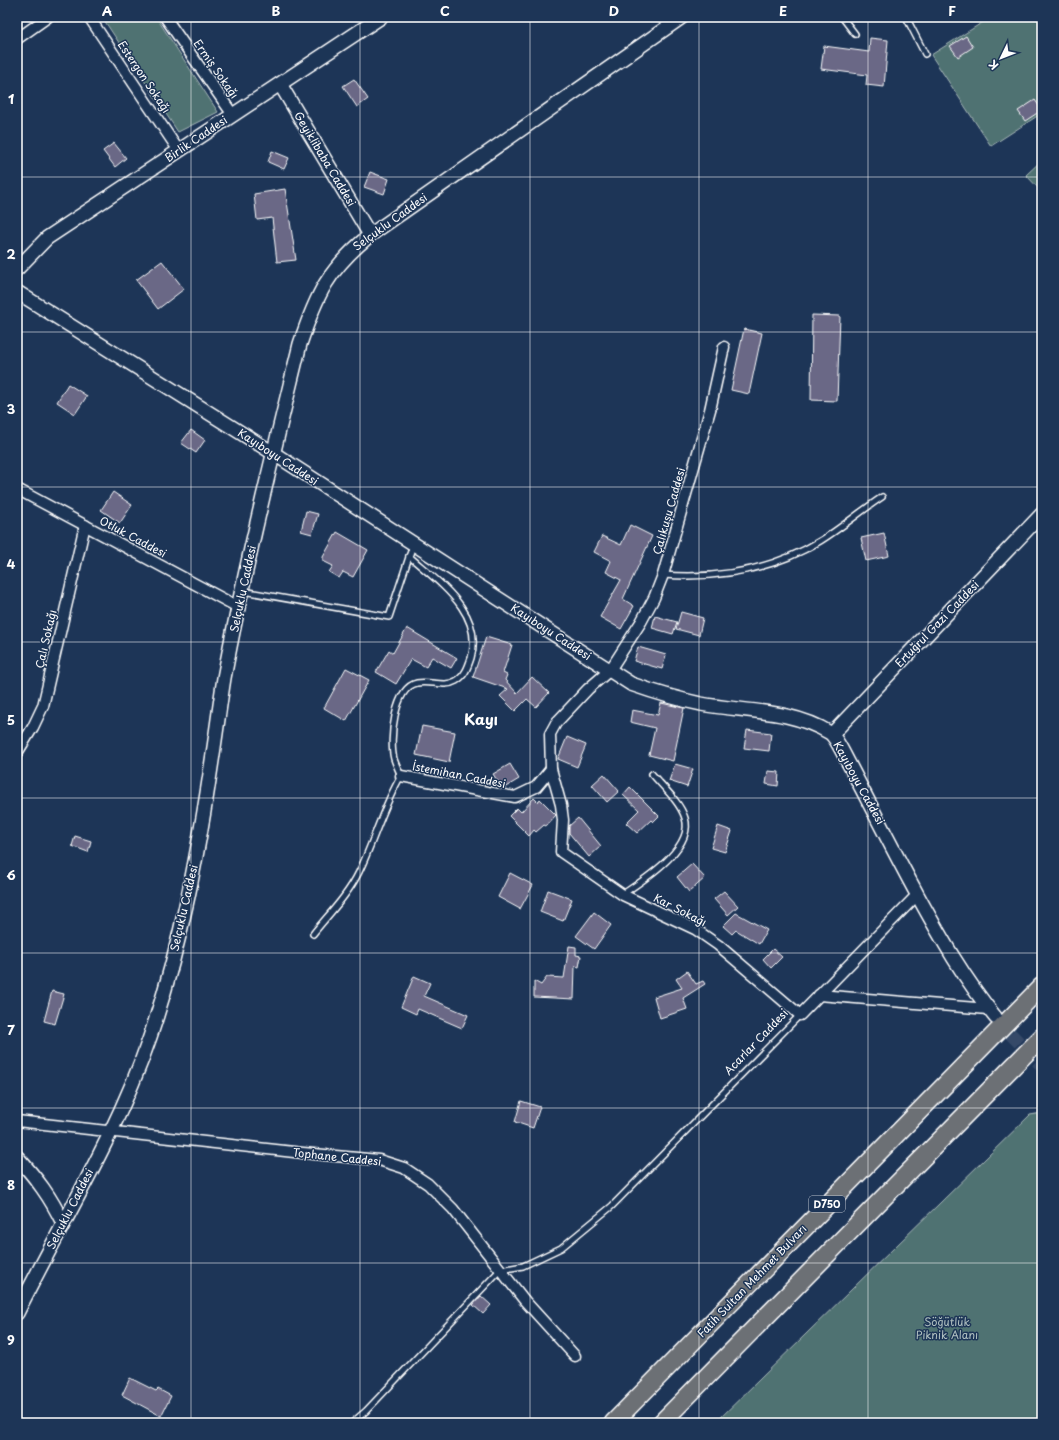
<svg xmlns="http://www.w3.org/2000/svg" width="1059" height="1440" viewBox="0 0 1059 1440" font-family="'Playpen Sans',sans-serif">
<rect width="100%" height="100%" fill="#1d3557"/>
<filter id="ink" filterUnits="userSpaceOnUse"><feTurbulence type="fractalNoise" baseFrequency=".025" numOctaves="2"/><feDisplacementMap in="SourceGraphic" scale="8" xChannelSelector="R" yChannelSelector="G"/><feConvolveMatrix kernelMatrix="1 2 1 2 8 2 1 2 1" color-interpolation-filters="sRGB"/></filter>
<g filter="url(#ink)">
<!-- green -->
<g fill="#507272" stroke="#a8b8b8">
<polygon points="102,17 156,17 218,112 178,132"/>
<polygon points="991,17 1042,17 1042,113 991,146 931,55"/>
<polygon points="1042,160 1042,192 1026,175"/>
<polygon points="1042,1113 1042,1423 715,1423 1030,1115"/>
</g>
<!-- building -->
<g fill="#6b6786" stroke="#fff">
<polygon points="966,36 973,47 958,57 950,46"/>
<polygon points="870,38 888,40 884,87 866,85 867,75 821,69 824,46 869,52"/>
<polygon points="354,79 368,99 357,107 343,86"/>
<polygon points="1035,100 1042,110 1025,121 1018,111"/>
<polygon points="114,143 126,158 115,167 103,151"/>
<polygon points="272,151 289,158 284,169 268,162"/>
<polygon points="370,172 389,179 384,194 364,187"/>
<polygon points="285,189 296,260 277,262 272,218 257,220 254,194"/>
<polygon points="162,261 184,289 158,309 136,280"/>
<polygon points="812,315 840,316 837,401 811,400"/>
<polygon points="744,329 762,333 749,394 731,390"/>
<polygon points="68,384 87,396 75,414 57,402"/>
<polygon points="191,430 205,440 196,453 181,443"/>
<polygon points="113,492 132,505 120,523 101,510"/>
<polygon points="306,511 318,514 312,534 301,531"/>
<polygon points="630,525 652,536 623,599 634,606 621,629 600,617 621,580 606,572 611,561 594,552 602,536 621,545"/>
<polygon points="337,532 368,550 353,577 343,572 339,578 329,572 333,566 323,561 323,557"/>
<polygon points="884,533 889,556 866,561 861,538"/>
<polygon points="681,612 703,618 699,635 676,629"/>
<polygon points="655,616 677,622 673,634 652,628"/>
<polygon points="407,628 457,658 451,668 432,657 426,667 411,659 396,684 376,672 389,650 393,653"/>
<polygon points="486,637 512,645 503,673 507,675 505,680 517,693 532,677 549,693 536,707 527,699 515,711 500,696 508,689 473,677"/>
<polygon points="638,647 666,655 662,669 634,661"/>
<polygon points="346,668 369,680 346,721 324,708"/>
<polygon points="661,703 684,708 673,761 649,755 655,728 630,722 632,710 658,715"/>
<polygon points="422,726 455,732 449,762 416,755"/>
<polygon points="747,730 771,733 769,751 744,748"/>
<polygon points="567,737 586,745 577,767 558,759"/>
<polygon points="510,764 519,779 504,788 502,788 493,774"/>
<polygon points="675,764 693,769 687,787 669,781"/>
<polygon points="768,771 779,772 778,786 766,784"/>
<polygon points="604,774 619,791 607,802 592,785"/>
<polygon points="630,787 659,816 653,822 651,820 637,833 626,823 639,810 623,795"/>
<polygon points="534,798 538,802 540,799 556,815 546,826 544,825 536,832 534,830 529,836 509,816 517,808 521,812"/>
<polygon points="578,818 601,846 589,857 569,833 569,826"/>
<polygon points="718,826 732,831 725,852 711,848"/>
<polygon points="75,836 91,841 88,852 72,846"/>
<polygon points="692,864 705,878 689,892 677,877"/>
<polygon points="510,873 533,885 520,909 498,897"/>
<polygon points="548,890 572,899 563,921 540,912"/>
<polygon points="724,891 738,906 728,915 714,899"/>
<polygon points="594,912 611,925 594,949 576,936"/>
<polygon points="736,913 767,930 759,944 736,930 732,934 723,926"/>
<polygon points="569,946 576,947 576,955 581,956 579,967 575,966 574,999 534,997 534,981 541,985 547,977 564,978"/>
<polygon points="773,949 782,957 771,968 763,959"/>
<polygon points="687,971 696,984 703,981 705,984 683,998 687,1009 660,1018 654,997 682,988 676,979"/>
<polygon points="414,976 430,983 424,996 468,1015 462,1028 418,1009 416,1014 401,1007"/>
<polygon points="52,991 64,994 55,1024 44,1021"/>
<polygon points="521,1101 540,1107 533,1128 515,1122"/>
<polygon points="481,1296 491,1305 483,1314 473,1305"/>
<polygon points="130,1378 156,1391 158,1389 171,1396 161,1416 122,1395"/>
</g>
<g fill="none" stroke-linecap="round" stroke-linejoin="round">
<!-- tertiary-tunnel -->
<polyline stroke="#344968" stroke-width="13" stroke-dasharray="13 6" stroke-linecap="butt" points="997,1020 1042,1066"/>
<!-- service casing -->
<g stroke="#fff" stroke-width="8">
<g id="service">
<polyline points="842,17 855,34"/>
<polyline points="906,17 925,54"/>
<path d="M663,575c55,4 108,-4 157,-34 21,-13 41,-30 62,-44"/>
<polyline points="243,591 389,617 413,545"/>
<path d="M623,894c20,-14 72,-46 62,-76 -5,-16 -22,-31 -33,-44"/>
<path d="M313,934c16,-20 35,-39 46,-62 15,-31 24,-66 42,-96 -2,-5 -5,-11 -7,-17 -5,-19 0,-71 23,-76 13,-3 27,5 39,-2 9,-5 12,-14 15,-23 13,-46 -32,-75 -62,-102"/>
<polyline points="352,1423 366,1411 500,1270 523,1266 561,1248 612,1206 800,1015"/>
</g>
</g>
<!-- minor casing -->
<g stroke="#fff" stroke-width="13">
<g id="minor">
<polyline points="89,17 179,151"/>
<polyline points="165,17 233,115"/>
<polyline points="17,39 48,17"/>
<polyline points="724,347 710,410 663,575 654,598 641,622 610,670 588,689 556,723 550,734 551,769 561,805 563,820 561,852 623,895 695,929 718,945 800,1015 917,895"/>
<polyline points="17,489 238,607"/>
<polyline points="17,753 33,727 43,706 85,525"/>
<polyline points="401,776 515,797 536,787 551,769"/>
<polyline points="819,995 988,1009"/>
<polyline points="17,1121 303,1153 379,1160 404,1168 428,1184 453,1209 525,1301 575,1356"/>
</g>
</g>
<!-- tertiary casing -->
<g stroke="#fff" stroke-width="16">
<g id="tertiary">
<polyline points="280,84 370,235"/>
<polyline points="17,269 47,238 381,17"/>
<path d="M17,292l256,161 358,231c23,8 46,15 70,20 44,8 90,5 129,29 6,4 15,24 19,31 23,44 45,88 69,132 23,42 47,84 78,122"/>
<polyline points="832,734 1042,514"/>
<path d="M17,1157c20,22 33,39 46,66"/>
<path d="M17,1313c45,-91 100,-179 133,-276 31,-91 49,-188 63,-283 4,-26 7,-51 11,-76 21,-112 49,-223 76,-334 17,-51 28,-74 70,-109l312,-218"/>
</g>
</g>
<!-- trunk casing -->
<g stroke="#fff" stroke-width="20">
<g id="trunk">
<polyline points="613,1423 1042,986"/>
<polyline points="661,1423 1042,1037"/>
</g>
</g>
<!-- service -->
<use href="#service" stroke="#1d3557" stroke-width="5"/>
<!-- minor -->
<use href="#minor" stroke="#1d3557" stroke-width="10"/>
<!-- tertiary -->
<use href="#tertiary" stroke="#1d3557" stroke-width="13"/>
<!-- trunk -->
<use href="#trunk" stroke="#6c6f75" stroke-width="17"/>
</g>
</g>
<!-- grid -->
<path fill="none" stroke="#fff" stroke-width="1" stroke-opacity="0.55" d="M191,17v1406M360,17v1406M530,17v1406M699,17v1406M868,17v1406M17,177h1025M17,332h1025M17,487h1025M17,642h1025M17,798h1025M17,953h1025M17,1108h1025M17,1263h1025"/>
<g text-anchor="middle" stroke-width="3" stroke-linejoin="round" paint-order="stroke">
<!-- shield labels -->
<rect fill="#1d3557" stroke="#bbc2cd" stroke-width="1" x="809" y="1196" width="36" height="16" rx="3"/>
<g font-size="10" font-weight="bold" fill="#fff">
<text x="827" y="1208">D750</text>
</g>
<!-- street labels -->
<g font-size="11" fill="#fff" stroke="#1d3557">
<text transform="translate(216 69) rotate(55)" y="4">Ermiş Sokağı</text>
<text transform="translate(144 77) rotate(56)" y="4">Estergon Sokağı</text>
<text transform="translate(196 139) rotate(-34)" y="4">Birlik Caddesi</text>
<text transform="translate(325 159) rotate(59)" y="4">Geyiklibaba Caddesi</text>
<text transform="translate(390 222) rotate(-36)" y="4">Selçuklu Caddesi</text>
<text transform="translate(278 457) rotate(33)" y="4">Kayıboyu Caddesi</text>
<text transform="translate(669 511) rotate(-74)" y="4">Çalıkuşu Caddesi</text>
<text transform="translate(133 537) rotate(28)" y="4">Otluk Caddesi</text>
<text transform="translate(243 589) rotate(-78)" y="4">Selçuklu Caddesi</text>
<text transform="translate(937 624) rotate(-46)" y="4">Ertuğrul Gazi Caddesi</text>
<text transform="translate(551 632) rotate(33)" y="4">Kayıboyu Caddesi</text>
<text transform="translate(46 639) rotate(-77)" y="4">Çalı Sokağı</text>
<text transform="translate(459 775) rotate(11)" y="4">İstemihan Caddesi</text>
<text transform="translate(859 783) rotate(61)" y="4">Kayıboyu Caddesi</text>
<text transform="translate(184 908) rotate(-77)" y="4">Selçuklu Caddesi</text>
<text transform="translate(680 910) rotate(27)" y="4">Kar Sokağı</text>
<text transform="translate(756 1042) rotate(-46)" y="4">Acarlar Caddesi</text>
<text transform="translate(337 1157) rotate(6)" y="4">Tophane Caddesi</text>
<text transform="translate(70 1209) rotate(-63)" y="4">Selçuklu Caddesi</text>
<text transform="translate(752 1281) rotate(-46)" y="4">Fatih Sultan Mehmet Bulvarı</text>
</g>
<!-- park labels -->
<g font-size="11" fill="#b0c0c0" stroke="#1d3557">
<text x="947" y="1326">Söğütlük<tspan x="947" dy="13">Piknik Alanı</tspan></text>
</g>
<!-- district labels -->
<g font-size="15" font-weight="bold" fill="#fff" stroke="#1d3557">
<text x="481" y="725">Kayı</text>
</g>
</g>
<!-- margin -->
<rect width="1059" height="1440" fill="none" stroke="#1d3557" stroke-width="44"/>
<!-- north arrow -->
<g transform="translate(1001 58) rotate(227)" stroke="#1d3557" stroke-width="3" paint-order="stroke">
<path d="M0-3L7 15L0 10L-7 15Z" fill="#ffffff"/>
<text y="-6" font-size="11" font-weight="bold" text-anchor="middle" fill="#ffffff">K</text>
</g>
<rect x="22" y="22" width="1015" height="1396" fill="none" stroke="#fff" stroke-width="1.5"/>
<g font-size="13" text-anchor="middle" font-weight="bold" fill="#fff">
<text x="107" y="16">A</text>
<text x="276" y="16">B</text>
<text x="445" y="16">C</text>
<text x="614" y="16">D</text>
<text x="783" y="16">E</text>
<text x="952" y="16">F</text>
<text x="11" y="104">1</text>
<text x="11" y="259">2</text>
<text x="11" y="414">3</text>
<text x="11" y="569">4</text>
<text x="11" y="725">5</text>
<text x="11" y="880">6</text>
<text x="11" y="1035">7</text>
<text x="11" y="1190">8</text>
<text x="11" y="1345">9</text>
</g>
</svg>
